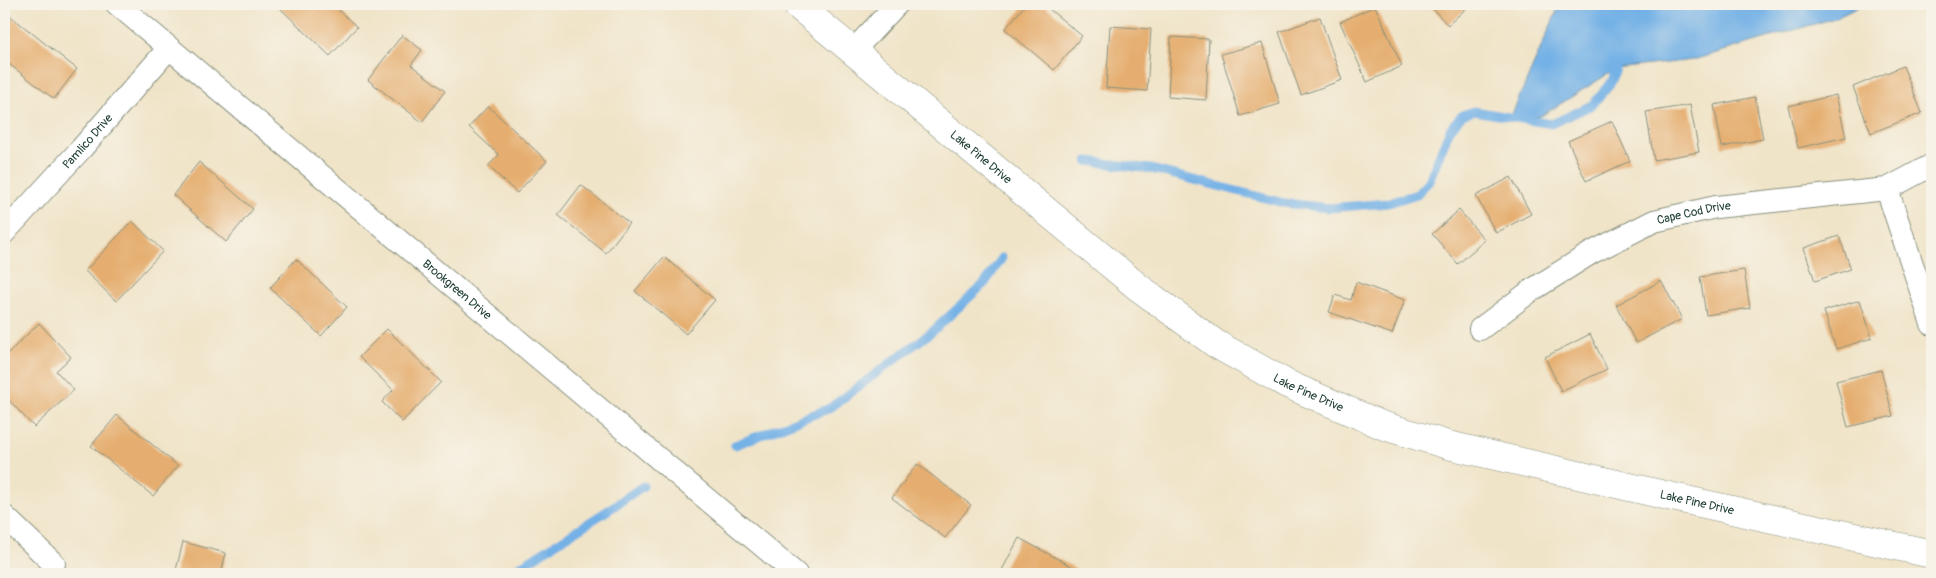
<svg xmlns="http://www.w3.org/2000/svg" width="1936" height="578" viewBox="0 0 1936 578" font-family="Pangolin,sans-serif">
<rect width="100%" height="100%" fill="#f7f3e8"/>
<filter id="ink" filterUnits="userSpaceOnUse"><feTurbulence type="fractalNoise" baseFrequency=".02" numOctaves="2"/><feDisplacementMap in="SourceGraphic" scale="10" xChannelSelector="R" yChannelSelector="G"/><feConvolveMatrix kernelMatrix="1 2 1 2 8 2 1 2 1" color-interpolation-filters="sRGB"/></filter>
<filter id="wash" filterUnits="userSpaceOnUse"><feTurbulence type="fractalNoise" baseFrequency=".0096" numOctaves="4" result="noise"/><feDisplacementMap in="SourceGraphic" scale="20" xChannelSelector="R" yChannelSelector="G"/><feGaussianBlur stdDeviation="1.12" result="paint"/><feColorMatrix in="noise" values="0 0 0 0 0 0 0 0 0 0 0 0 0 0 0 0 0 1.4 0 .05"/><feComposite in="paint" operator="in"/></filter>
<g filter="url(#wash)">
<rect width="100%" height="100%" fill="#f0e4c8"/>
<!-- water -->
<polygon fill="#73b1e6" stroke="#49778d" points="1560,4 1864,4 1838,17 1693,60 1616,69 1541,116 1509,121"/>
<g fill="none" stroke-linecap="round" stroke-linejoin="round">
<!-- stream -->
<g stroke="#73b1e6" stroke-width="9">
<polyline points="1088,161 1151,169 1284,203 1329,208 1388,203 1417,194 1429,181 1450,129 1462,115 1474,111 1552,124 1592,105 1612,81 1619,59"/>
<polyline points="735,445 830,408 933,331 985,283 1002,258"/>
<polyline points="508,574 607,511 643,486"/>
</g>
</g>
<g id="blocks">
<!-- building -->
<g fill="#e5ae70">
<polygon points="283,4 332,4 357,27 330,56 280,8"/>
<polygon points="1026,4 1043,4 1082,36 1054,70 1005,29"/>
<polygon points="1428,4 1471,4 1448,25"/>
<polygon points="1375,6 1402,66 1367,82 1340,22"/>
<polygon points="8,14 77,69 54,99 4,60 4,19"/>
<polygon points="1320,17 1342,80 1301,95 1279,32"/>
<polygon points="1110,26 1151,29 1147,91 1106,88"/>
<polygon points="402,35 422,50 411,65 445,91 422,122 368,80"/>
<polygon points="1171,37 1209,39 1206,100 1168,97"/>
<polygon points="1262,43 1280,104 1240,116 1221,54"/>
<polygon points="1903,66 1922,113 1871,133 1853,87"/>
<polygon points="1836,95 1846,137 1798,148 1788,106"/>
<polygon points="1755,97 1763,139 1722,147 1714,105"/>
<polygon points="1690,105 1699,152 1654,160 1646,112"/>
<polygon points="488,106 547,161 517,193 488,166 499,155 469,127"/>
<polygon points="1612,121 1630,161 1586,181 1568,141"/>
<polygon points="199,162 253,209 226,242 173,195"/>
<polygon points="1511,177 1531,214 1496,233 1476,196"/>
<polygon points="581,185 629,223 606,253 558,215"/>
<polygon points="1459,210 1485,240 1458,264 1432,234"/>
<polygon points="132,221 163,251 116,301 85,271"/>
<polygon points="1839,236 1851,269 1815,281 1804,248"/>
<polygon points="664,257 715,300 686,334 635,291"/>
<polygon points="296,259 347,307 321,336 270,288"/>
<polygon points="1744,270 1750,308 1706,315 1700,277"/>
<polygon points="1661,281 1682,319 1636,343 1616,305"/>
<polygon points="1356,282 1405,300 1392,334 1329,312 1335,295 1351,300"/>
<polygon points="1860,300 1872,338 1836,349 1824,311"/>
<polygon points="39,323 71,357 56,371 74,390 34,427 4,395 4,357"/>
<polygon points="387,329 441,382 402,422 382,402 393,390 359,357"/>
<polygon points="1590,334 1607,369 1561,391 1545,357"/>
<polygon points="1881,370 1893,416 1848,427 1836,381"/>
<polygon points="117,415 178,466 153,496 91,446"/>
<polygon points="917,464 971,505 945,538 892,498"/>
<polygon points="1019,538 1086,574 1011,574 1002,570"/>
<polygon points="183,542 226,553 221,574 175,574"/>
</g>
</g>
</g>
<g filter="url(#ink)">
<use href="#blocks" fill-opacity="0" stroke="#88907e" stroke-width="1"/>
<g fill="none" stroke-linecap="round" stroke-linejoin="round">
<!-- minor casing -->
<g stroke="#88907e" stroke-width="24">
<g id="minor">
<path id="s1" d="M117,4l679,570"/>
<polyline points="853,51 897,4"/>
<polyline points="1887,189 1932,324"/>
<path id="s2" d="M4,233l77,-84 88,-101"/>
<path id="s3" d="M1480,329l52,-39 59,-37 63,-32 62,-14 171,-18 45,-24"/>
<polyline points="4,516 54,564"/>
</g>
</g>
<!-- tertiary casing -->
<g stroke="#88907e" stroke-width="29">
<g id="tertiary">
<path id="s4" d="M796,4l342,283 78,57 71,40 97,42 64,19 229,53 255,56"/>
</g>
</g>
<!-- minor -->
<use href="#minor" stroke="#fff" stroke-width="22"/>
<!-- tertiary -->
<use href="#tertiary" stroke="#fff" stroke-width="28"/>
</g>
</g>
<g text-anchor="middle" stroke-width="5" stroke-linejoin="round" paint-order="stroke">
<!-- street labels -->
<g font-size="12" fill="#1f3d34" stroke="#f7f3e8">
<text dy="4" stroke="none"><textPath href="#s2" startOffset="124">Pamlico Drive</textPath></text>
<text dy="4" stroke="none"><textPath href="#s4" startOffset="240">Lake Pine Drive</textPath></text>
<text dy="4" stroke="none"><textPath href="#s3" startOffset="246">Cape Cod Drive</textPath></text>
<text dy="4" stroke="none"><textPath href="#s1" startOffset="444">Brookgreen Drive</textPath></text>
<text dy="4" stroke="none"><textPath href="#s4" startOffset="645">Lake Pine Drive</textPath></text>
<text dy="4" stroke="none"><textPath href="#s4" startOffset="1050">Lake Pine Drive</textPath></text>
</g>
</g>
<!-- margin -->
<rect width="1936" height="578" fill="none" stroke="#f7f3e8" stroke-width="20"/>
</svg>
